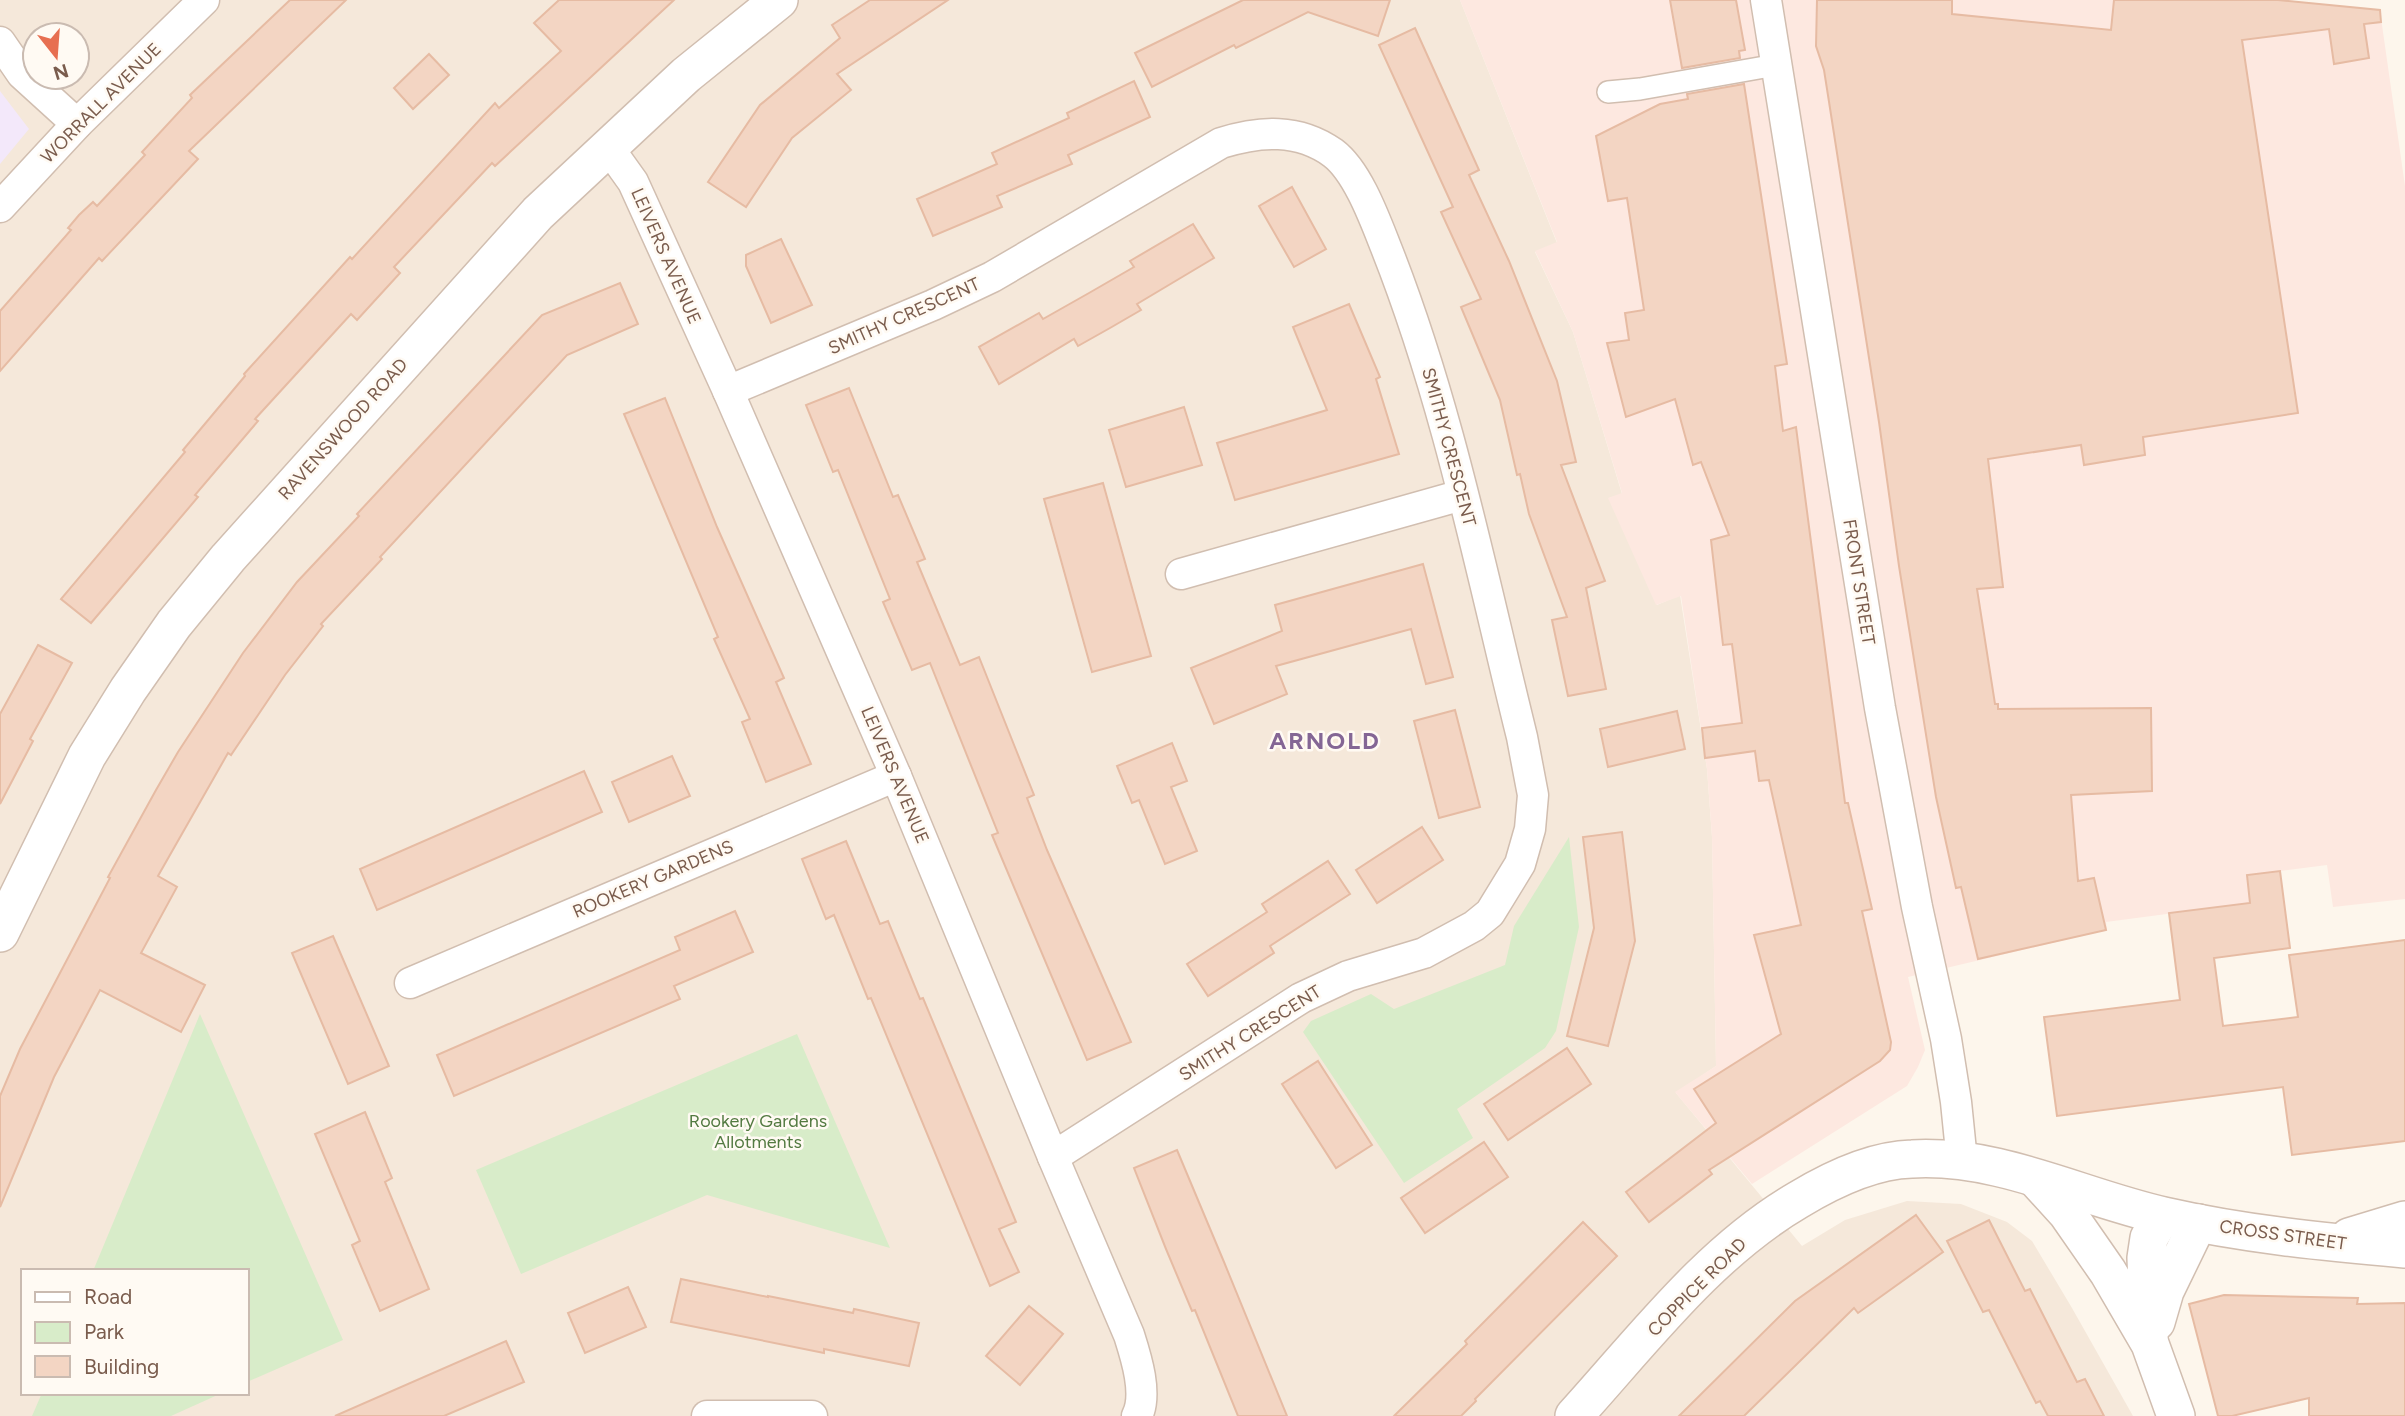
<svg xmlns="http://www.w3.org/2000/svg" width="2405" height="1416" viewBox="0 0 2405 1416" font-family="Figtree,sans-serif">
<rect width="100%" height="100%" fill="#fdf6ec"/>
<!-- residential -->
<path fill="#f5e8da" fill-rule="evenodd" d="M0,0h1460l97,243 -22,9 38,80 49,162 -13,4 48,107 23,-10 27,174 5,68 4,229 -40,27 126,153 43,-26 62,-19 54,3 46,18 25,19 40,67 61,108h-2133zM35,35h42v42h-42zM23,1271h224v122h-224z"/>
<!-- commercial -->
<polygon fill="#fde8e0" points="1460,0 2287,0 2380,11 2405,186 2405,899 2333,907 2327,865 2247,875 2250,903 2106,922 2107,930 1908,977 1925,1050 1918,1067 1907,1086 1752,1184 1675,1092 1716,1066 1712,837 1707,769 1681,596 1656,605 1608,498 1622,493 1573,332 1535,251 1557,242"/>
<!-- education -->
<polygon fill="#f3e8fa" points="0,91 29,129 0,164"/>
<!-- green -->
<g fill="#d8ecc9">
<polygon points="1569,837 1579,927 1556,1031 1545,1048 1457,1109 1473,1138 1404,1183 1303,1032 1311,1021 1371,994 1394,1009 1505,965 1514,926"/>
<polygon points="200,1014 343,1340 247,1382 247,1271 93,1271"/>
<polygon points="797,1034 890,1248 707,1195 521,1274 476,1170"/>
<polygon points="42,1393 222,1393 171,1416 32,1416"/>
</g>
<!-- building -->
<g fill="#f3d5c3" stroke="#e6bba3" stroke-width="2">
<polygon points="290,0 346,0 189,151 198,159 102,261 99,258 0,371 0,311 71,230 68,228 79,215 93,202 97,206 145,155 142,152 192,98 190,95"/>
<polygon points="559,0 674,0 495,166 492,163 394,267 400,273 357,320 351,314 255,419 258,421 195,495 198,497 91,623 61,599 185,452 183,450 245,376 244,374 350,257 352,259 495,103 499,108 561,51 534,23"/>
<polygon points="870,0 948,0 837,74 851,90 792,138 746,207 708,182 760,105 840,38 832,25"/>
<polygon points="1243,0 1390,0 1378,36 1308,12 1236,48 1234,45 1152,87 1135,53"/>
<polygon points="1670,0 1736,0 1745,50 1739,51 1740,58 1682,68"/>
<polygon points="1817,0 1952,0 1952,14 2111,30 2114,0 2278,0 2380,10 2381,22 2364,24 2369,58 2334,64 2329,29 2242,40 2298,413 2143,437 2145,455 2084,465 2081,445 1988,459 2003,587 1977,589 1995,704 1998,704 1998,709 2151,708 2152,791 2071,795 2078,881 2094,878 2106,930 1978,959 1961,887 1956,888 1936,797 1899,566 1879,422 1827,89 1824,70 1816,46"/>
<polygon points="1415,28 1479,170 1469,175 1509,261 1557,381 1576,462 1561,465 1605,581 1586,588 1606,689 1568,696 1552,620 1567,617 1529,514 1520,474 1517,475 1500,400 1461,307 1481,299 1441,212 1453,207 1379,45"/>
<polygon points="429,54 449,75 413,109 394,88"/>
<polygon points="1134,81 1150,117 1068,155 1072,164 997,196 1002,207 933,236 917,199 997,164 992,153 1069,118 1067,113"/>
<polygon points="1744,84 1787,364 1775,366 1783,431 1796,427 1845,803 1848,803 1872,909 1862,911 1891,1042 1890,1050 1880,1061 1709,1170 1712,1174 1649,1222 1626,1192 1716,1123 1694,1089 1781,1034 1754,935 1801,925 1769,780 1759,781 1755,751 1705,758 1702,728 1742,723 1732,644 1723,645 1711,540 1729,535 1701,462 1693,465 1675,399 1626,417 1607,343 1629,340 1625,313 1644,310 1627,198 1608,201 1596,136 1660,104 1688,99 1687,94"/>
<polygon points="1292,187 1326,249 1294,267 1259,206"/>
<polygon points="1193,224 1214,258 1137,304 1141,310 1110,328 1078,346 1074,339 999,384 979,347 1039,313 1043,319 1089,293 1134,267 1130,261"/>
<polygon points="781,239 812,305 771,323 746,266 746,255"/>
<polygon points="620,283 638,324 567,355 380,557 382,559 321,624 323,626 285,675 231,755 228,753 158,876 177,887 141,953 205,985 181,1032 100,990 54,1077 0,1207 0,1096 20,1049 110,878 108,877 156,790 178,752 243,653 297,582 359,516 357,514 542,315"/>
<polygon points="1349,304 1380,377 1376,379 1399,454 1235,500 1217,443 1327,410 1293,327"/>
<polygon points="849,388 893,497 898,495 925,559 917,562 960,665 979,657 1034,795 1027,798 1047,850 1131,1042 1087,1060 992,835 998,833 930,663 912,670 883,602 890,599 838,470 833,472 806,405"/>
<polygon points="665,398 717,527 784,678 776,682 811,764 766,782 742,722 750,719 714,639 718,637 624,414"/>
<polygon points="1184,407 1202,465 1126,487 1109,430"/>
<polygon points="1103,483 1151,656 1092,672 1044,499"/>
<polygon points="1423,564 1453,677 1426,684 1411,629 1276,666 1287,694 1214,724 1191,668 1282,631 1275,605"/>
<polygon points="38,645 72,663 30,739 33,741 0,804 0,714"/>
<polygon points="1455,710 1480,807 1439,818 1414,721"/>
<polygon points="1677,711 1685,749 1608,767 1600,729"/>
<polygon points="1172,743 1187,781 1171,787 1197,851 1165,864 1139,800 1132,803 1117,766"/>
<polygon points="672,756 690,796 629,822 612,782"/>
<polygon points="584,771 602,812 377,910 360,869"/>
<polygon points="1422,827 1443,860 1377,903 1356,870"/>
<polygon points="1622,832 1635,941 1608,1046 1567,1036 1594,928 1583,837"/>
<polygon points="846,841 880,924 888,921 920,999 923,998 1016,1222 999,1229 1019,1272 990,1286 871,998 868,999 834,915 826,919 802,859"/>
<polygon points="1328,861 1350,894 1270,946 1274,953 1208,996 1187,964 1267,912 1262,904"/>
<polygon points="2280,871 2290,948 2214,958 2223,1026 2298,1017 2289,955 2405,940 2405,1141 2292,1155 2283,1087 2057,1116 2044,1017 2180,1000 2169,913 2250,903 2247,875"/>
<polygon points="735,911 753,952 674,986 680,999 454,1096 437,1055 680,950 675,937"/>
<polygon points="333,936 389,1066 348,1084 292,953"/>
<polygon points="1567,1048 1591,1084 1508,1140 1484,1104"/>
<polygon points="1318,1061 1372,1145 1336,1168 1282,1084"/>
<polygon points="365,1112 392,1178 385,1182 429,1289 380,1311 352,1245 360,1241 315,1134"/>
<polygon points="1484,1142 1508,1177 1425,1233 1401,1198"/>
<polygon points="1177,1150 1224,1262 1287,1416 1238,1416 1195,1310 1192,1311 1166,1249 1134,1168"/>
<polygon points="1916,1215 1943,1252 1858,1313 1854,1308 1744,1416 1679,1416 1795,1301"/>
<polygon points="1989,1220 2025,1291 2030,1289 2077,1382 2085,1379 2104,1416 2048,1416 2040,1401 2036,1403 1989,1310 1983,1312 1947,1241"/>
<polygon points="1583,1222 1617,1256 1475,1399 1476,1401 1461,1416 1394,1416 1467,1344 1465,1341"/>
<polygon points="681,1279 768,1297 768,1296 853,1313 854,1309 919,1323 909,1366 824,1349 824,1353 671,1322"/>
<polygon points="628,1287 646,1327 585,1353 568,1313"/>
<polygon points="2224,1295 2358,1298 2357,1304 2405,1303 2405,1416 2309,1416 2309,1398 2232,1416 2218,1416 2189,1304"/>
<polygon points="1029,1306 1063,1334 1020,1385 986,1356"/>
<polygon points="506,1341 524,1382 444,1416 335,1416"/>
</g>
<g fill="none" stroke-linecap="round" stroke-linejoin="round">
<!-- pedestrian casing -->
<g stroke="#d1beb0" stroke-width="24">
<polyline id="pedestrian" points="1608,92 1640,89 1776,65"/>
</g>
<!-- minor casing -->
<g stroke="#d1beb0" stroke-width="33">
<g id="minor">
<polyline points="1766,0 1880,708 1917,907 1946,1039 1956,1102 1962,1161"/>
<polyline points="0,42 22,74 77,124"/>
<path d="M608,147l25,35 95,209 168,385 157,381 76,178c7,22 19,59 8,81"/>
<polyline points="0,207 77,124 204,0"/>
<path d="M728,391l205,-86 59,-28 229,-134c39,-12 77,-15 112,10 24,18 41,64 52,92 63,158 96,327 137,492l11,58 -3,34 -10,35 -30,49 -16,13 -50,27 -76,23 -47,22 -248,159"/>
<polyline points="1181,574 1462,495"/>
<polyline points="410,983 896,776"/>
<polyline points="707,1416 812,1416"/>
</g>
</g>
<!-- tertiary casing -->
<g stroke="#d1beb0" stroke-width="40">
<g id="tertiary">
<polyline points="0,933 87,756 128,690 174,624 228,558 538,213 686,75 779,0"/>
<polyline points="2036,1179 2067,1213 2108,1272 2150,1344 2176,1416"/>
<polyline points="2349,1237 2405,1220"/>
<polyline points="2156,1322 2165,1291 2198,1223"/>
<polyline points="2149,1337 2146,1258 2149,1238 2162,1216"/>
<path d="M1574,1416c69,-76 135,-164 224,-216 33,-20 75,-40 114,-41 87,-5 168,38 252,57 79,18 160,26 241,33"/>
</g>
</g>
<!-- pedestrian -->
<use href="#pedestrian" stroke="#fff" stroke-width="21"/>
<!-- minor -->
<use href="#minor" stroke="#fff" stroke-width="30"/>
<!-- tertiary -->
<use href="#tertiary" stroke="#fff" stroke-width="37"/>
</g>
<g text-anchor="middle" stroke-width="5" stroke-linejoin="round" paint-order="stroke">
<!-- street labels -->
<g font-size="18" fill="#7a5c4d" stroke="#fffaf3">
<text transform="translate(101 103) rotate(-45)" y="6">WORRALL AVENUE</text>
<text transform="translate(666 256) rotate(66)" y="6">LEIVERS AVENUE</text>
<text transform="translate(904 316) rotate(-24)" y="6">SMITHY CRESCENT</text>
<text transform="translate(343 429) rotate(-48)" y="6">RAVENSWOOD ROAD</text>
<text transform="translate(1449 447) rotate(75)" y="6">SMITHY CRESCENT</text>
<text transform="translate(1859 582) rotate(81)" y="6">FRONT STREET</text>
<text transform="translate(895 775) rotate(67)" y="6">LEIVERS AVENUE</text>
<text transform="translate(653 879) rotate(-23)" y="6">ROOKERY GARDENS</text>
<text transform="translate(1250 1033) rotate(-32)" y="6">SMITHY CRESCENT</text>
<text transform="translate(2283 1235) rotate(8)" y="6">CROSS STREET</text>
<text transform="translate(1697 1287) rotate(-45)" y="6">COPPICE ROAD</text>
</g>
<!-- park labels -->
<g font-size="18" fill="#537a41" stroke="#fffaf3">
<text x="758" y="1127">Rookery Gardens<tspan x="758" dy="21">Allotments</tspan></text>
</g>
<!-- district labels -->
<g font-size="24" font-weight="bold" letter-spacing="2" fill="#846695" stroke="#fffaf3">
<text x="1325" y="749">ARNOLD</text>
</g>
</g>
<!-- legend -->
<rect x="21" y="1269" width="228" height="126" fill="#fffaf3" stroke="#cabbb1" stroke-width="2"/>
<rect x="35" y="1292" width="35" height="10" fill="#ffffff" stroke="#cabbb1" stroke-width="2"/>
<text x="84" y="1304" font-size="21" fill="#7a5c4d">Road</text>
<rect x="35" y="1322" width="35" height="21" fill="#d8ecc9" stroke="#cabbb1" stroke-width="2"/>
<text x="84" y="1339" font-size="21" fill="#7a5c4d">Park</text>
<rect x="35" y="1356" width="35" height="21" fill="#f3d5c3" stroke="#cabbb1" stroke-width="2"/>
<text x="84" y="1374" font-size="21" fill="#7a5c4d">Building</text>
<!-- north arrow -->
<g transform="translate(56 56) rotate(163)"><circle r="33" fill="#fffaf3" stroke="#cabbb1" stroke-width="2"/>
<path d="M0-5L12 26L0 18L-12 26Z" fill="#e76f51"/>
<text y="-10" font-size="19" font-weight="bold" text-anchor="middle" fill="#7a5c4d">N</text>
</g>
</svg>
